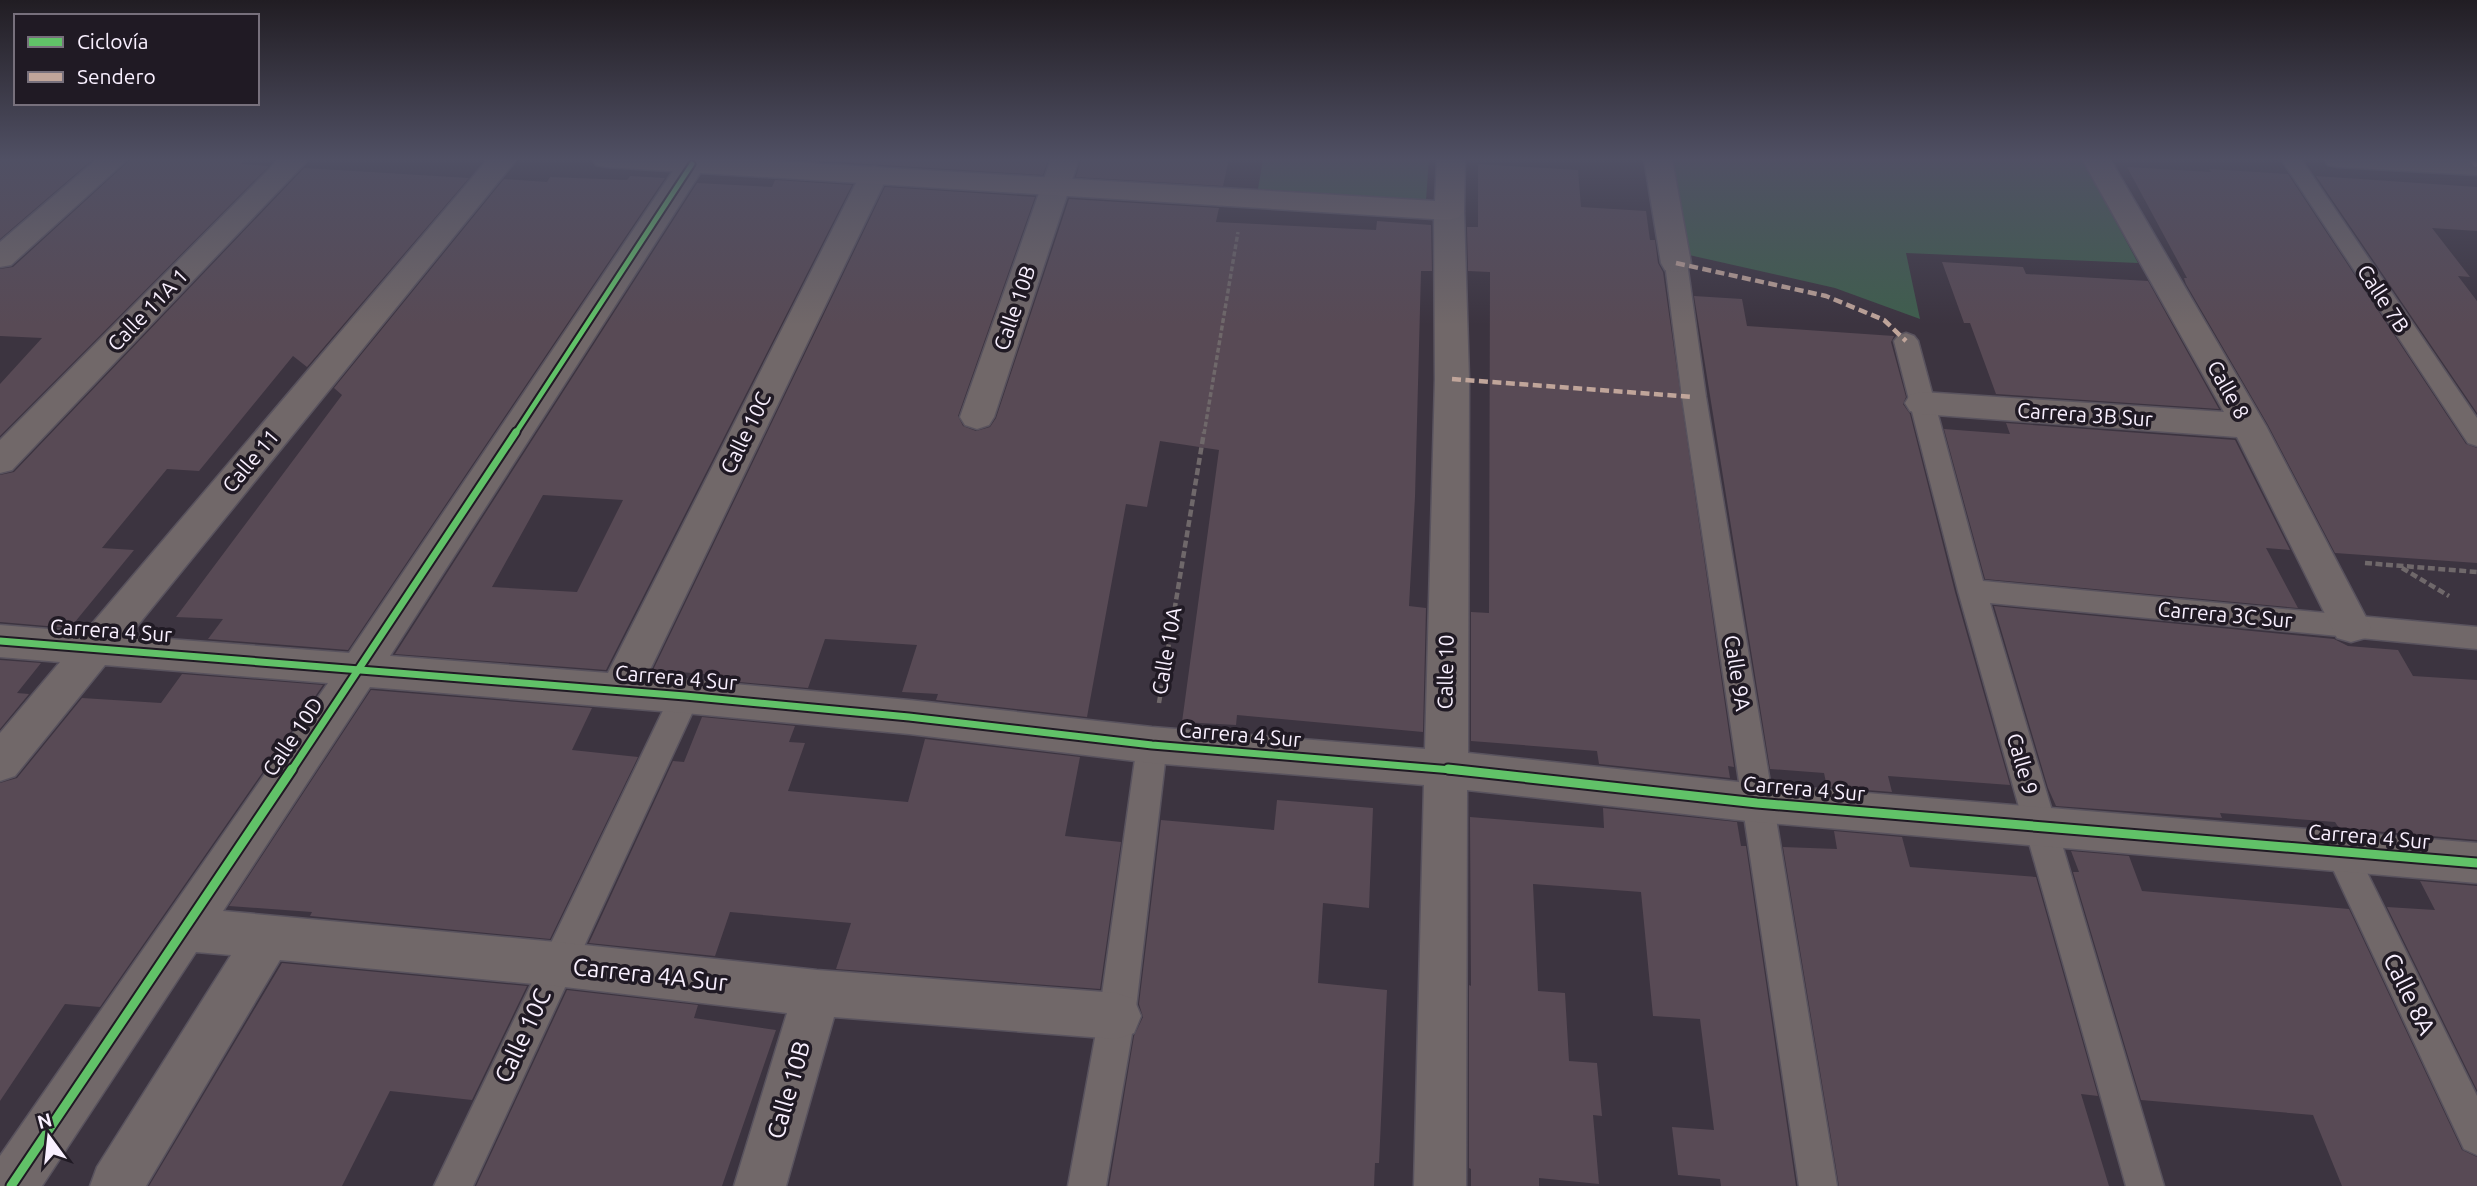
<svg xmlns="http://www.w3.org/2000/svg" width="2477" height="1186" viewBox="0 0 2477 1186" font-family="Ubuntu,sans-serif">
<rect width="100%" height="100%" fill="#3c3440"/>
<!-- green -->
<g fill="#3f5e4d">
<polygon points="1263,159 1429,159 1426,200 1258,189"/>
<polygon points="1673,159 2082,159 2138,263 1906,253 1920,319 1835,288 1689,255"/>
</g>
<!-- building -->
<g fill="#584a55" fill-rule="evenodd">
<polygon points="0,159 93,159 0,239"/>
<polygon points="131,159 245,159 241,164 269,166 0,436 0,384 42,338 0,336 0,269 13,267"/>
<polygon points="787,159 1020,159 1048,160 1043,175"/>
<polygon points="1081,159 1229,159 1223,186 1076,177"/>
<polygon points="1478,164 1578,170 1581,207 1646,211 1650,240 1655,240 1658,263 1663,272 1734,767 1728,766 1730,778 1599,764 1597,751 1471,741 1471,612 1489,613 1490,272 1468,271 1467,227 1478,227"/>
<polygon points="2127,167 2211,172 2209,169 2288,174 2466,444 2477,448 2477,563 2335,553 2268,425 2186,284 2184,278 2187,278"/>
<polygon points="304,168 469,178 307,367 293,356 199,471 167,469 102,548 134,550 70,628 0,622 0,475 14,472"/>
<polygon points="630,176 665,178 348,650 208,639 223,619 176,617 342,395 334,388 504,179 547,182 550,177 627,180"/>
<polygon points="2316,176 2477,187 2477,231 2432,228 2470,277 2458,276 2477,301 2477,413"/>
<path d="M775,180l77,5 -246,485 -211,-16 302,-471 75,4zM543,495l80,5 -46,92 -85,-5z"/>
<polygon points="885,187 1035,197 958,416 963,426 976,431 990,427 996,418 1069,199 1219,208 1216,222 1376,230 1377,221 1431,225 1432,271 1421,271 1415,497 1409,606 1426,608 1423,732 1237,715 1236,725 1182,722 1219,450 1160,441 1147,507 1126,504 1087,717 936,700 938,694 902,692 917,645 825,639 808,688 717,680 719,676 705,674 653,670"/>
<polygon points="1942,262 2023,267 2026,274 2148,281 2219,409 1996,394 1970,323 1964,323"/>
<polygon points="1694,296 1742,299 1747,326 1894,336 1891,342 1906,397 1903,404 1910,414 1955,592 2010,785 1888,776 1892,792 1827,787 1824,773 1770,769"/>
<polygon points="2006,423 2235,440 2290,550 2266,548 2298,608 1985,579 1944,429 2010,434"/>
<polygon points="1994,606 2334,639 2348,646 2398,650 2413,676 2477,680 2477,840 2339,828 2335,822 2220,813 2222,818 2056,806 2048,788"/>
<polygon points="0,660 41,663 17,693 29,694 0,729"/>
<polygon points="182,674 323,685 100,1007 65,1004 0,1101 0,783 17,778 82,698 161,703"/>
<polygon points="371,690 592,708 572,750 638,757 550,939 310,916 312,912 229,906"/>
<polygon points="702,717 795,726 789,742 805,743 788,791 908,802 925,739 1080,757 1065,836 1121,842 1100,989 836,969 851,923 730,912 715,956 589,943 673,761 684,762"/>
<polygon points="1277,800 1373,808 1369,908 1323,903 1318,983 1387,990 1379,1163 1375,1163 1374,1186 1109,1186 1134,1036 1143,1017 1139,1004 1161,820 1274,830"/>
<polygon points="1603,808 1737,822 1741,846 1746,846 1796,1186 1721,1186 1720,1179 1678,1175 1672,1127 1714,1130 1700,1019 1653,1016 1641,892 1533,884 1538,991 1565,993 1569,1061 1597,1063 1602,1116 1593,1115 1599,1184 1539,1178 1539,1186 1471,1186 1471,1169 1469,1168 1469,985 1471,986 1470,817 1604,828"/>
<polygon points="1834,831 1902,837 1910,867 2036,877 2098,1096 2081,1094 2109,1186 1839,1186 1783,847 1837,849"/>
<polygon points="2071,851 2129,856 2142,891 2349,909 2462,1150 2477,1157 2477,1186 2342,1186 2313,1115 2141,1100 2073,872 2079,872"/>
<polygon points="2420,881 2477,886 2477,1090 2387,907 2435,910"/>
<polygon points="282,963 527,986 472,1100 390,1091 342,1186 149,1186"/>
<polygon points="567,990 698,1005 694,1018 776,1030 722,1186 476,1186"/>
</g>
<g fill="none" stroke-linecap="round" stroke-linejoin="round">
<!-- lane casing -->
<g stroke="#59535e" stroke-width="3">
<g id="lane">
<polygon points="2281,159 2301,159 2477,418 2477,446 2468,443"/>
<polygon points="1676,256 1684,258 1687,263 1706,397 1837,1186 1799,1186 1682,397 1665,263 1668,258"/>
<polygon points="1906,333 1914,336 1918,341 1983,581 2477,627 2477,649 1990,603 2164,1186 2126,1186 1958,591 1894,341 1898,336"/>
<polygon points="685,684 696,687 700,696 473,1186 434,1186 670,696 674,687"/>
<polygon points="1152,732 1163,736 1167,745 1135,1016 1106,1186 1068,1186 1099,1016 1137,745 1141,736"/>
<polygon points="2341,838 2352,842 2477,1096 2477,1155 2464,1149 2325,852 2330,842"/>
</g>
</g>
<!-- street casing -->
<g stroke="#59535e" stroke-width="3">
<g id="street">
<polygon points="97,159 128,159 11,265 0,267 0,242"/>
<polygon points="279,159 309,159 12,470 0,473 0,440"/>
<polygon points="488,159 517,159 129,636 349,653 681,159 703,159 706,164 390,656 608,673 860,175 864,169 874,166 884,169 888,175 647,676 909,700 1152,727 1425,749 1435,379 1434,211 1439,205 1449,202 1459,205 1464,211 1469,379 1468,753 1757,784 2477,843 2477,883 1757,822 1467,790 1466,1186 1414,1186 1424,785 1152,763 909,734 685,713 370,687 223,911 556,942 817,970 1117,993 1134,999 1141,1016 1134,1033 1117,1039 834,1017 786,1186 734,1186 787,1013 556,986 280,960 146,1186 90,1186 97,1167 231,955 196,952 42,1186 0,1186 0,1156 328,683 105,665 15,776 0,781 0,733 60,662 0,657 0,625 85,632"/>
<polygon points="1051,159 1079,159 994,417 989,425 977,429 965,425 960,417"/>
<polygon points="1644,159 1672,159 1691,263 1687,270 1676,272 1665,270 1661,263"/>
<polygon points="2082,159 2110,159 2266,426 2371,627 2365,638 2351,642 2337,638 2237,437 1922,414 1910,411 1905,403 1910,395 1922,392 2224,412"/>
</g>
</g>
<!-- secondary casing -->
<g stroke="#59535e" stroke-width="3">
<g id="secondary">
<polygon points="592,159 743,159 1435,201 1437,159 1465,159 1464,211 1459,217 1449,220 606,167 596,165"/>
<polygon points="2324,159 2477,159 2477,175 2338,167 2328,165"/>
</g>
</g>
<!-- path-far1 -->
<polyline stroke="#6f686a" stroke-width="3.5" stroke-dasharray="5 2.5" stroke-linecap="butt" points="1204,434 1238,232"/>
<!-- path -->
<g stroke="#6f686a" stroke-width="4.5" stroke-dasharray="7 3.5" stroke-linecap="butt">
<polyline points="2365,563 2477,572"/>
<polyline points="2402,568 2449,596"/>
<polyline points="1159,703 1204,432"/>
</g>
<!-- lane -->
<use href="#lane" fill="#716869" fill-rule="evenodd"/>
<!-- street -->
<use href="#street" fill="#716869" fill-rule="evenodd"/>
<!-- secondary -->
<use href="#secondary" fill="#756a6a" fill-rule="evenodd"/>
<!-- quiet -->
<g stroke="#c0a59a" stroke-width="4.5" stroke-dasharray="9 4.5" stroke-linecap="butt">
<polyline points="2471,159 2477,166"/>
<polyline points="1676,263 1826,296 1884,320 1906,341"/>
<polyline points="1452,379 1694,397"/>
</g>
<!-- cycleway-far2 casing -->
<g stroke="#201a24" stroke-width="9">
<polyline id="cycleway-far2" points="515,434 692,164"/>
</g>
<!-- cycleway-far1 casing -->
<g stroke="#201a24" stroke-width="11">
<g id="cycleway-far1">
<polyline points="0,641 685,696 909,717 1152,745 1464,771"/>
<polyline points="291,771 516,432"/>
</g>
</g>
<!-- cycleway casing -->
<g stroke="#201a24" stroke-width="13">
<g id="cycleway">
<polyline points="1448,769 1757,803 2477,863"/>
<polyline points="11,1186 292,769"/>
</g>
</g>
<!-- cycleway-far2 -->
<use href="#cycleway-far2" stroke="#61c268" stroke-width="5"/>
<!-- cycleway-far1 -->
<use href="#cycleway-far1" stroke="#61c268" stroke-width="7"/>
<!-- cycleway -->
<use href="#cycleway" stroke="#61c268" stroke-width="9"/>
</g>
<!-- sky -->
<linearGradient id="sky" x2="0" y2="1"><stop stop-color="#211d23"/><stop offset="0.49" stop-color="#505064"/><stop offset="1" stop-color="#505064" stop-opacity="0"/></linearGradient>
<rect width="2477" height="325" fill="url(#sky)"/>
<g text-anchor="middle" stroke-width="7" stroke-linejoin="round" paint-order="stroke">
<!-- street labels -->
<g font-size="21" fill="#f9f0ff" stroke="#201a24">
<text transform="translate(2383 299) rotate(57)" y="7">Calle 7B</text>
<text transform="translate(1015 308) rotate(-71)" y="7">Calle 10B</text>
<text transform="translate(148 310) rotate(-46)" y="7">Calle 11A 1</text>
<text transform="translate(2228 390) rotate(61)" y="7">Calle 8</text>
<text transform="translate(2085 415) rotate(4)" y="7">Carrera 3B Sur</text>
<text transform="translate(746 433) rotate(-64)" y="7">Calle 10C</text>
<text transform="translate(251 461) rotate(-50)" y="7">Calle 11</text>
<text transform="translate(2225 615) rotate(5)" y="7">Carrera 3C Sur</text>
<text transform="translate(111 631) rotate(4)" y="7">Carrera 4 Sur</text>
<text transform="translate(1167 651) rotate(-80)" y="7">Calle 10A</text>
<text transform="translate(1446 672) rotate(-89)" y="7">Calle 10</text>
<text transform="translate(1737 673) rotate(81)" y="7">Calle 9A</text>
<text transform="translate(676 678) rotate(5)" y="7">Carrera 4 Sur</text>
<text transform="translate(1240 735) rotate(5)" y="7">Carrera 4 Sur</text>
<text transform="translate(293 737) rotate(-56)" y="7">Calle 10D</text>
<text transform="translate(2022 764) rotate(74)" y="7">Calle 9</text>
<text transform="translate(1804 789) rotate(5)" y="7">Carrera 4 Sur</text>
<text transform="translate(2369 837) rotate(5)" y="7">Carrera 4 Sur</text>
</g>
<!-- near-street labels -->
<g font-size="24" fill="#f9f0ff" stroke="#201a24">
<text transform="translate(650 975) rotate(6)" y="8">Carrera 4A Sur</text>
<text transform="translate(2409 994) rotate(64)" y="8">Calle 8A</text>
<text transform="translate(523 1036) rotate(-65)" y="8">Calle 10C</text>
<text transform="translate(789 1090) rotate(-74)" y="8">Calle 10B</text>
</g>
</g>
<!-- legend -->
<rect x="14" y="14" width="245" height="91" fill="#201a24" stroke="#77707c" stroke-width="2"/>
<rect x="28" y="37" width="35" height="10" fill="#61c268" stroke="#77707c" stroke-width="2"/>
<text x="77" y="49" font-size="21" fill="#f9f0ff">Ciclovía</text>
<rect x="28" y="72" width="35" height="10" fill="#c0a59a" stroke="#77707c" stroke-width="2"/>
<text x="77" y="84" font-size="21" fill="#f9f0ff">Sendero</text>
<!-- north arrow -->
<g transform="translate(49 1137) rotate(345)" stroke="#201a24" stroke-width="5" paint-order="stroke">
<path d="M0-5L12 26L0 18L-12 26Z" fill="#f9f0ff"/>
<text y="-10" font-size="19" font-weight="bold" text-anchor="middle" fill="#f9f0ff">N</text>
</g>
</svg>
